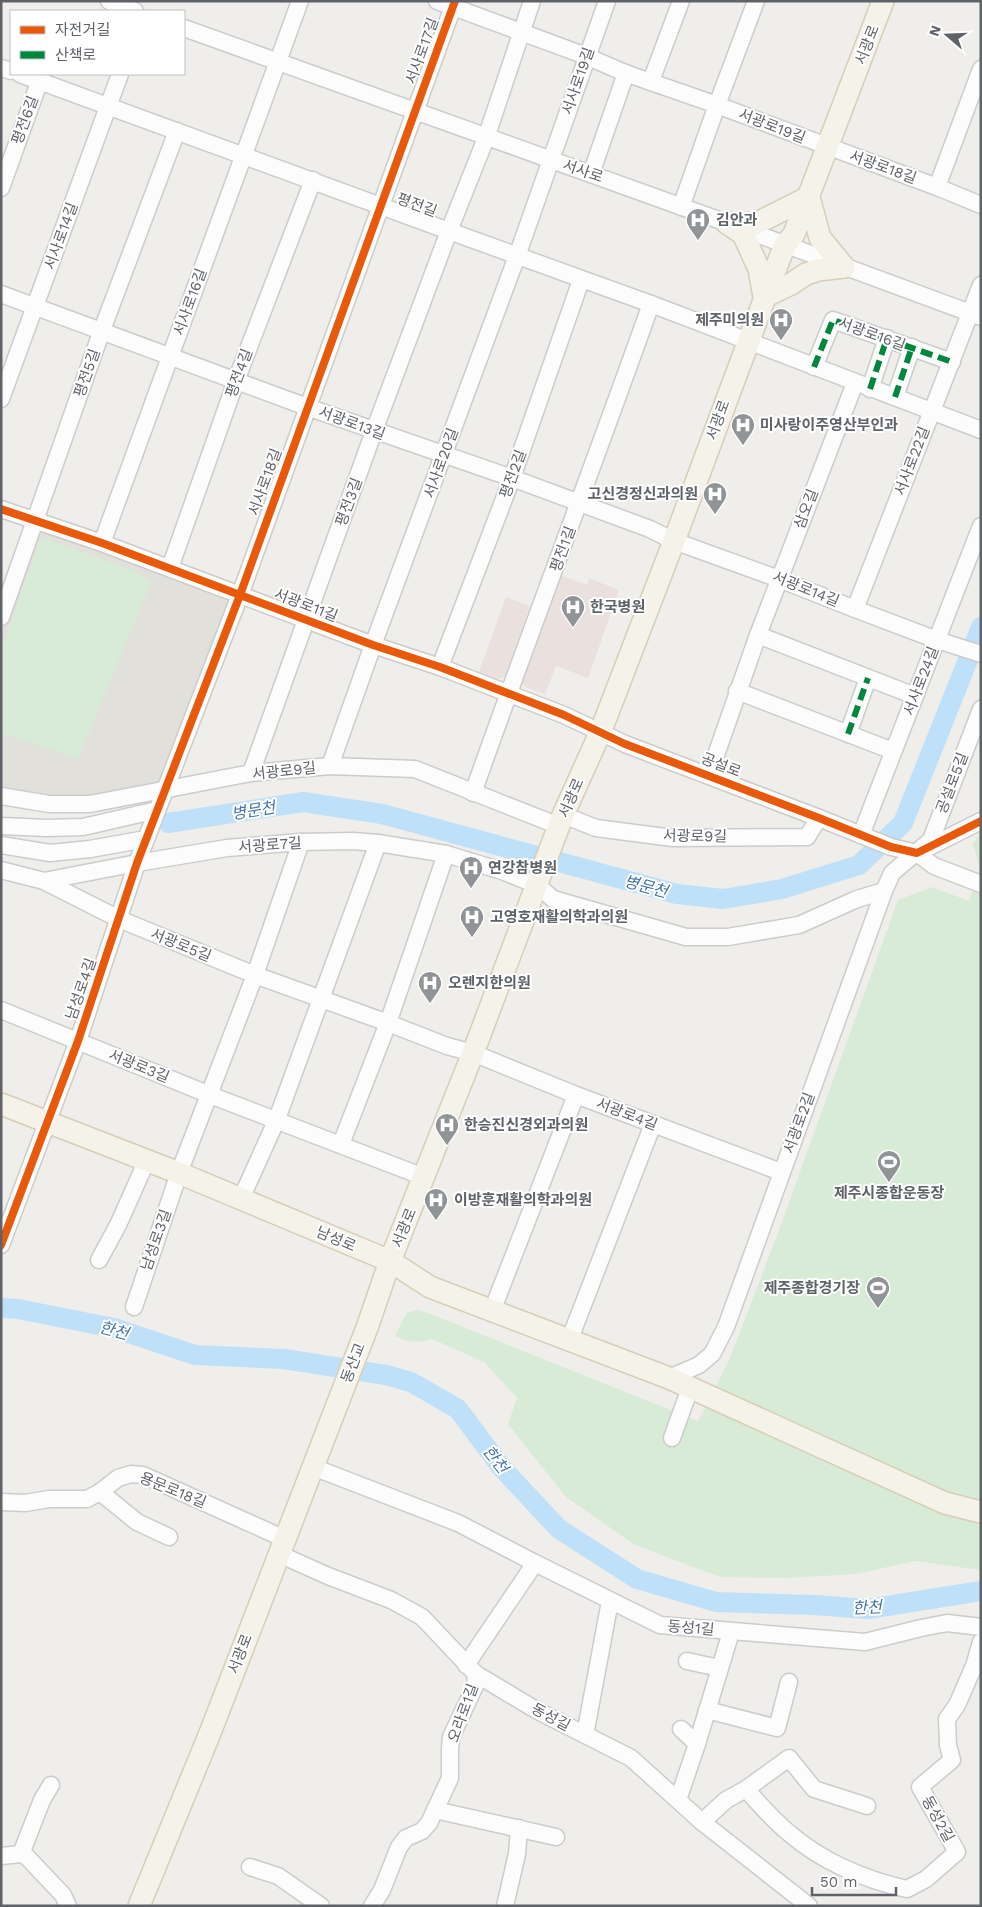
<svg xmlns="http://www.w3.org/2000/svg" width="982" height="1907" viewBox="0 0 982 1907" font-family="'Work Sans','Noto Sans KR',sans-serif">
<rect width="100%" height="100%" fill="#efeeea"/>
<!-- education -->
<polygon fill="#e2e0da" points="35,521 240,595 165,789 90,804 1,796 1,617"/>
<!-- medical -->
<g fill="#eae0de">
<polygon points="560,575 587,585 589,578 619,590 588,678 556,666 545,694 527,688 521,682"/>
<polygon points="506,597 530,606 506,673 504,677 500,679 479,672"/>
</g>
<!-- green -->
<g fill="#d8ebd6">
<polygon points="41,537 135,571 151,582 78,759 1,733 1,650"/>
<path d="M981,832v680l-46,-2 46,13v47l-66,-9 -59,13 -68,4 -68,-1 -85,-32 -69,-48 -58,-73 9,-26 -33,-36 -52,-23c-13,4 -24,4 -37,-3l6,-13 7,-11 11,-2 14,5 265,106 32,-63 45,-117 123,-341 34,-13 37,14 11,-32 -7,-25z"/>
</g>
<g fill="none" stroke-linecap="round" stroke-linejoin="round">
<!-- river -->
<g stroke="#bfe0f9" stroke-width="20">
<polyline points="168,823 303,802 382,814 677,894 723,899 782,889 859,865 903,823 981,627"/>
<polyline points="1,1308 18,1309 114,1328 195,1355 284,1359 386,1375 411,1382 458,1409 501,1467 559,1529 637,1579 716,1602 814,1605 868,1609 981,1591"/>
</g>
<!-- minor casing -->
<g stroke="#cbcccc" stroke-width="19">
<g id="minor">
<polyline points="109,1 135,11"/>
<polyline points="437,1 586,56 625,73 717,105 937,187 981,205"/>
<polyline points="184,28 727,223 981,317"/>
<polyline points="1,68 11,71"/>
<polyline points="20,74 449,231 651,304 981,430"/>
<polyline points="651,81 681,1"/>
<polyline points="591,174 626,73"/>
<polyline points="937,187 981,69"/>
<polyline points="1,188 40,80"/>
<polyline points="681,207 717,105 756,1"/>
<polyline points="1,294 307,407 512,478 650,529 674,541 779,579 855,609 937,640 981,654"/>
<polyline points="814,367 833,320 952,362"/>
<polyline points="870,389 887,338"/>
<polyline points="895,397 912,347"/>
<polyline points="1,399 120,74"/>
<polyline points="1,509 102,543 373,645 440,667 564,715 625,744 819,818 891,847 917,853 981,821"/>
<polyline points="102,543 300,1"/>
<polyline points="170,568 236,381 313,180"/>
<polyline points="855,609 981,285"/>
<polyline points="1,617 102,330 177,131"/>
<polyline points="758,635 915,696"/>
<polyline points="440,667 512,478 581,280"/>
<polyline points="737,691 893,751"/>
<polyline points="848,734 868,678"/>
<polyline points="330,766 373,645 517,256 607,1"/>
<polyline points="251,773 374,431 449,231 486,138 532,1"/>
<polyline points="709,775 758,635 855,383"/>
<path d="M473,793c58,-164 120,-326 178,-489"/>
<polyline points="1,796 49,804 90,804 251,773 330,766 415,769 559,826"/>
<polyline points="563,815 596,828 673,838 807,837 819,818"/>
<polyline points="1,826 46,828 83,827 157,810"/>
<polyline points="861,835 981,526"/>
<polyline points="1,845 50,853 90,849 146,839"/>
<polyline points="917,853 934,866 981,884"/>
<polyline points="1,870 44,881 137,863 227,848 301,842 353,841 378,843 446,854 502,871 537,885 553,899 686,937 728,937 799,925 857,899 884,891"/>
<polyline points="44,881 119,919 255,975 388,1023 447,1046 473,1053 576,1095 781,1172"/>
<polyline points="1,1010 210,1095 424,1177"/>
<polyline points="341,1144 388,1023 446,854"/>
<polyline points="241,1199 277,1119 378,843"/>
<polyline points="1,1245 78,1041 137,863 240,595 455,1"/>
<polyline points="99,1260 118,1225 147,1160"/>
<polyline points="134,1307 179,1173 255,975 301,842"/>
<polyline points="492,1311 576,1095"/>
<polyline points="569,1341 653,1124"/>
<polyline points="669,1378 699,1365 712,1354 726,1327 884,891 892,873 931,840 981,709"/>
<polyline points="672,1438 690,1388"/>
<polyline points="313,1467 458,1523 535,1563"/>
<polyline points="100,1492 137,1522 169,1537"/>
<polyline points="1,1502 25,1503 49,1499 87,1499 100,1492 118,1478 131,1474 143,1475 285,1539"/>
<polyline points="279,1554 328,1576 391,1600 422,1617 476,1674 536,1710 631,1758 702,1822 809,1906"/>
<polyline points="687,1661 719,1668"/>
<polyline points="466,1665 535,1563 660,1625 865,1642 921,1628 947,1623 981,1627"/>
<polyline points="707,1710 777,1728 789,1682"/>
<polyline points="681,1729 697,1744"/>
<polyline points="585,1735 610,1601"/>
<path d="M746,1789c13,15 27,31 43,44 32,28 76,47 118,56l19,-10 31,-27 -37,-65 32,-27 -4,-15 -1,-26 10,-14 17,-39 7,-24"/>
<polyline points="678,1800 697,1744 731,1632"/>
<polyline points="435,1810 556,1837"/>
<polyline points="702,1822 726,1800 746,1789 789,1758 814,1789 867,1806"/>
<polyline points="21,1854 42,1800 51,1785"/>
<polyline points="1,1856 21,1854 26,1856 63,1895 68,1906"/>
<polyline points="250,1867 278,1876 321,1906"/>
<polyline points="372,1906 382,1890 399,1847 406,1838 422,1831 429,1823 450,1778 450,1749 451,1737 475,1686 476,1674"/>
<polyline points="505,1906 517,1854 519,1828"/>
</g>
</g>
<!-- major casing -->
<g stroke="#d7ceb8" stroke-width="24">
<g id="major">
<polyline points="727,223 743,234 759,269 764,297 791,284 806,274 818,270 844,267"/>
<polyline points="727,223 755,224 809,197 820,238 844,267"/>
<polyline points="1,1104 179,1173 390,1261 430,1287 669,1378 945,1503 981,1512"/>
<polyline points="139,1906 210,1733 368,1325 390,1261 473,1053 563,815 600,733 674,541 779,260 785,245 794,234 883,1"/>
</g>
</g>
<!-- minor -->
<use href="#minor" stroke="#fdfcfc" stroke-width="16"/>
<!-- major -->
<use href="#major" stroke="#f4f2e9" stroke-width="21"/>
<!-- quiet -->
<g stroke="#00873e" stroke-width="6" stroke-dasharray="12 6" stroke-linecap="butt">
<polyline points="814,367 833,320 952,362"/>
<polyline points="870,389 887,338"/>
<polyline points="895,397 912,347"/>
<polyline points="848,734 868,678"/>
</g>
<!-- cycleway casing -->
<g stroke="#fff" stroke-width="11">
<g id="cycleway">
<polyline points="1,509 102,543 373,645 440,667 564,715 625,744 819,818 891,847 917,853 981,821"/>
<polyline points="1,1245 78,1041 137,863 240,595 455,1"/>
</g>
</g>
<!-- cycleway -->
<use href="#cycleway" stroke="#e8590c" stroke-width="8"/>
</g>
<!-- icons -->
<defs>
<g id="hospital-pin" transform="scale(1.25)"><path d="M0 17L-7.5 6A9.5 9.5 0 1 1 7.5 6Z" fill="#919496" stroke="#fff"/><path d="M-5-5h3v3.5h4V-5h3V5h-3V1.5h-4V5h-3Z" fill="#fff"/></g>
<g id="stadium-pin" transform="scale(1.25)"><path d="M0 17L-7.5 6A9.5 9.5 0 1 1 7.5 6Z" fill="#919496" stroke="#fff"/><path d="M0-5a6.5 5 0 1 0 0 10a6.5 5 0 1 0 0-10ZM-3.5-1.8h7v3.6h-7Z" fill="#fff"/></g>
</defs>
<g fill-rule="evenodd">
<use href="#hospital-pin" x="698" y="220"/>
<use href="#hospital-pin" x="781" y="320"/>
<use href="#hospital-pin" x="743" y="425"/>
<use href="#hospital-pin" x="715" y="494"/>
<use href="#hospital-pin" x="573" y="607"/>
<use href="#hospital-pin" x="471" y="868"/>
<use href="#hospital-pin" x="472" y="917"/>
<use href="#hospital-pin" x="430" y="983"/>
<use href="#hospital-pin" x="447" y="1125"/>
<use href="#stadium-pin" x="889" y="1162"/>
<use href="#hospital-pin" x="436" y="1200"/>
<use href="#stadium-pin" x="878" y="1288"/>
</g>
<g text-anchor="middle" stroke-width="4" stroke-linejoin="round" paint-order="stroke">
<!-- street labels -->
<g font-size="15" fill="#5f6368" stroke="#fff">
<text transform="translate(867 45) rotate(-69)" y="5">서광로</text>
<text transform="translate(422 51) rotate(-70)" y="5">서사로17길</text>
<text transform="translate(578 81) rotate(-71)" y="5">서사로19길</text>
<text transform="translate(25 120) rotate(-70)" y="5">평전6길</text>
<text transform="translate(772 126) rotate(21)" y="5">서광로19길</text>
<text transform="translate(883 167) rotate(20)" y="5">서광로18길</text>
<text transform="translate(583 171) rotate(19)" y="5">서사로</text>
<text transform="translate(417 205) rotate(20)" y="5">평전길</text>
<text transform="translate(61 236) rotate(-70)" y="5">서사로14길</text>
<text transform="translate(190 302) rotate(-70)" y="5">서사로16길</text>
<text transform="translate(872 334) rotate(20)" y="5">서광로16길</text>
<text transform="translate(87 373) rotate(-71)" y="5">평전5길</text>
<text transform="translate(239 373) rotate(-70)" y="5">평전4길</text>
<text transform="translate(718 420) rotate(-70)" y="5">서광로</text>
<text transform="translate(352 423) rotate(20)" y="5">서광로13길</text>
<text transform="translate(912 461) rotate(-69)" y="5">서사로22길</text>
<text transform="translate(441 463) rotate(-70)" y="5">서사로20길</text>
<text transform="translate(513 474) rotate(-70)" y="5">평전2길</text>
<text transform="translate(265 482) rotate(-70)" y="5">서사로18길</text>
<text transform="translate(349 502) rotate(-70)" y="5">평전3길</text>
<text transform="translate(806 509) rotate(-69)" y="5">삼오길</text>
<text transform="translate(563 549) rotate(-70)" y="5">평전1길</text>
<text transform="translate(806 589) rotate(22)" y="5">서광로14길</text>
<text transform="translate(306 605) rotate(21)" y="5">서광로11길</text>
<text transform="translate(921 681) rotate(-69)" y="5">서사로24길</text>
<text transform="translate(721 765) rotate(21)" y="5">공설로</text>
<text transform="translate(284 771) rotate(-6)" y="5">서광로9길</text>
<text transform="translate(952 783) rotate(-69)" y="5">공설로5길</text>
<text transform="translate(571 798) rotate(-66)" y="5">서광로</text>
<text transform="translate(695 836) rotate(1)" y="5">서광로9길</text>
<text transform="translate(270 845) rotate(-4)" y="5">서광로7길</text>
<text transform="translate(181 945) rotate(22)" y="5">서광로5길</text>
<text transform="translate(81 989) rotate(-71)" y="5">남성로4길</text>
<text transform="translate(139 1066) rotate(22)" y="5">서광로3길</text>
<text transform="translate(627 1114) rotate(21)" y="5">서광로4길</text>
<text transform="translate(799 1123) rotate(-70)" y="5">서광로2길</text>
<text transform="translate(404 1228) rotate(-68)" y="5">서광로</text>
<text transform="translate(336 1239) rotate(23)" y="5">남성로</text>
<text transform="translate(156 1240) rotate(-71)" y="5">남성로3길</text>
<text transform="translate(353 1363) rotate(-69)" y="5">동산교</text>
<text transform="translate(173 1490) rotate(22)" y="5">용문로18길</text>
<text transform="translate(691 1628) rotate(5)" y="5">동성1길</text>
<text transform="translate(240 1654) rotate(-69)" y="5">서광로</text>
<text transform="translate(463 1713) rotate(-70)" y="5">오라로1길</text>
<text transform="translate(551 1717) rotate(28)" y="5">동성길</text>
<text transform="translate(938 1819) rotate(61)" y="5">동성2길</text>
</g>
<!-- poi labels -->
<g font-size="15" font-weight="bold" fill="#5f6368" stroke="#fff" text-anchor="start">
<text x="716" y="225">김안과</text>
<text x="764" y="325" text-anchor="end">제주미의원</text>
<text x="760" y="430">미사랑이주영산부인과</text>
<text x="698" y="499" text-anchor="end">고신경정신과의원</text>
<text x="590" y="612">한국병원</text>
<text x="488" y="873">연강참병원</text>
<text x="490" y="922">고영호재활의학과의원</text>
<text x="448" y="988">오렌지한의원</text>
<text x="464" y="1130">한승진신경외과의원</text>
<text x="889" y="1198" text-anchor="middle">제주시종합운동장</text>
<text x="454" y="1205">이방훈재활의학과의원</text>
<text x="860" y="1293" text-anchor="end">제주종합경기장</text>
</g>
<!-- water labels -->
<g font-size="16" font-style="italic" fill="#4174aa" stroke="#fff">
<text transform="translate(253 810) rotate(-9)" y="6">병문천</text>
<text transform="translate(646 886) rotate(15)" y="6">병문천</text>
<text transform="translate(114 1330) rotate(15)" y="6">한천</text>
<text transform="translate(496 1459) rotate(52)" y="6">한천</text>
<text transform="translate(867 1607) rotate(-3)" y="6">한천</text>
</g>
</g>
<!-- border -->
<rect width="982" height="1907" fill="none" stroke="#5f6368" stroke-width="5"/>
<!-- legend -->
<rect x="10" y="10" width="175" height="65" fill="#ffffff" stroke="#bfc1c3"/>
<rect x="20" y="26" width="25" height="8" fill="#e8590c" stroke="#bfc1c3"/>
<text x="55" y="35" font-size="15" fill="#5f6368">자전거길</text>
<rect x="20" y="51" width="25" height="8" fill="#00873e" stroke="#bfc1c3"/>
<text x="55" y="60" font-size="15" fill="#5f6368">산책로</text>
<!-- north arrow -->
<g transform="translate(947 35) rotate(289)" stroke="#ffffff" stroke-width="4" paint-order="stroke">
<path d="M0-4L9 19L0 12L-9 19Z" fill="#5f6368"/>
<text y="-8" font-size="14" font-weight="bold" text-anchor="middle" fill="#5f6368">N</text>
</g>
<!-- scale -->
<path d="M812 1887v8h84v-8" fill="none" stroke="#5f6368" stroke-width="2.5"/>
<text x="820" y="1887" font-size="15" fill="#5f6368" stroke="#ffffff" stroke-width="4" paint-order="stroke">50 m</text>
</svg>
